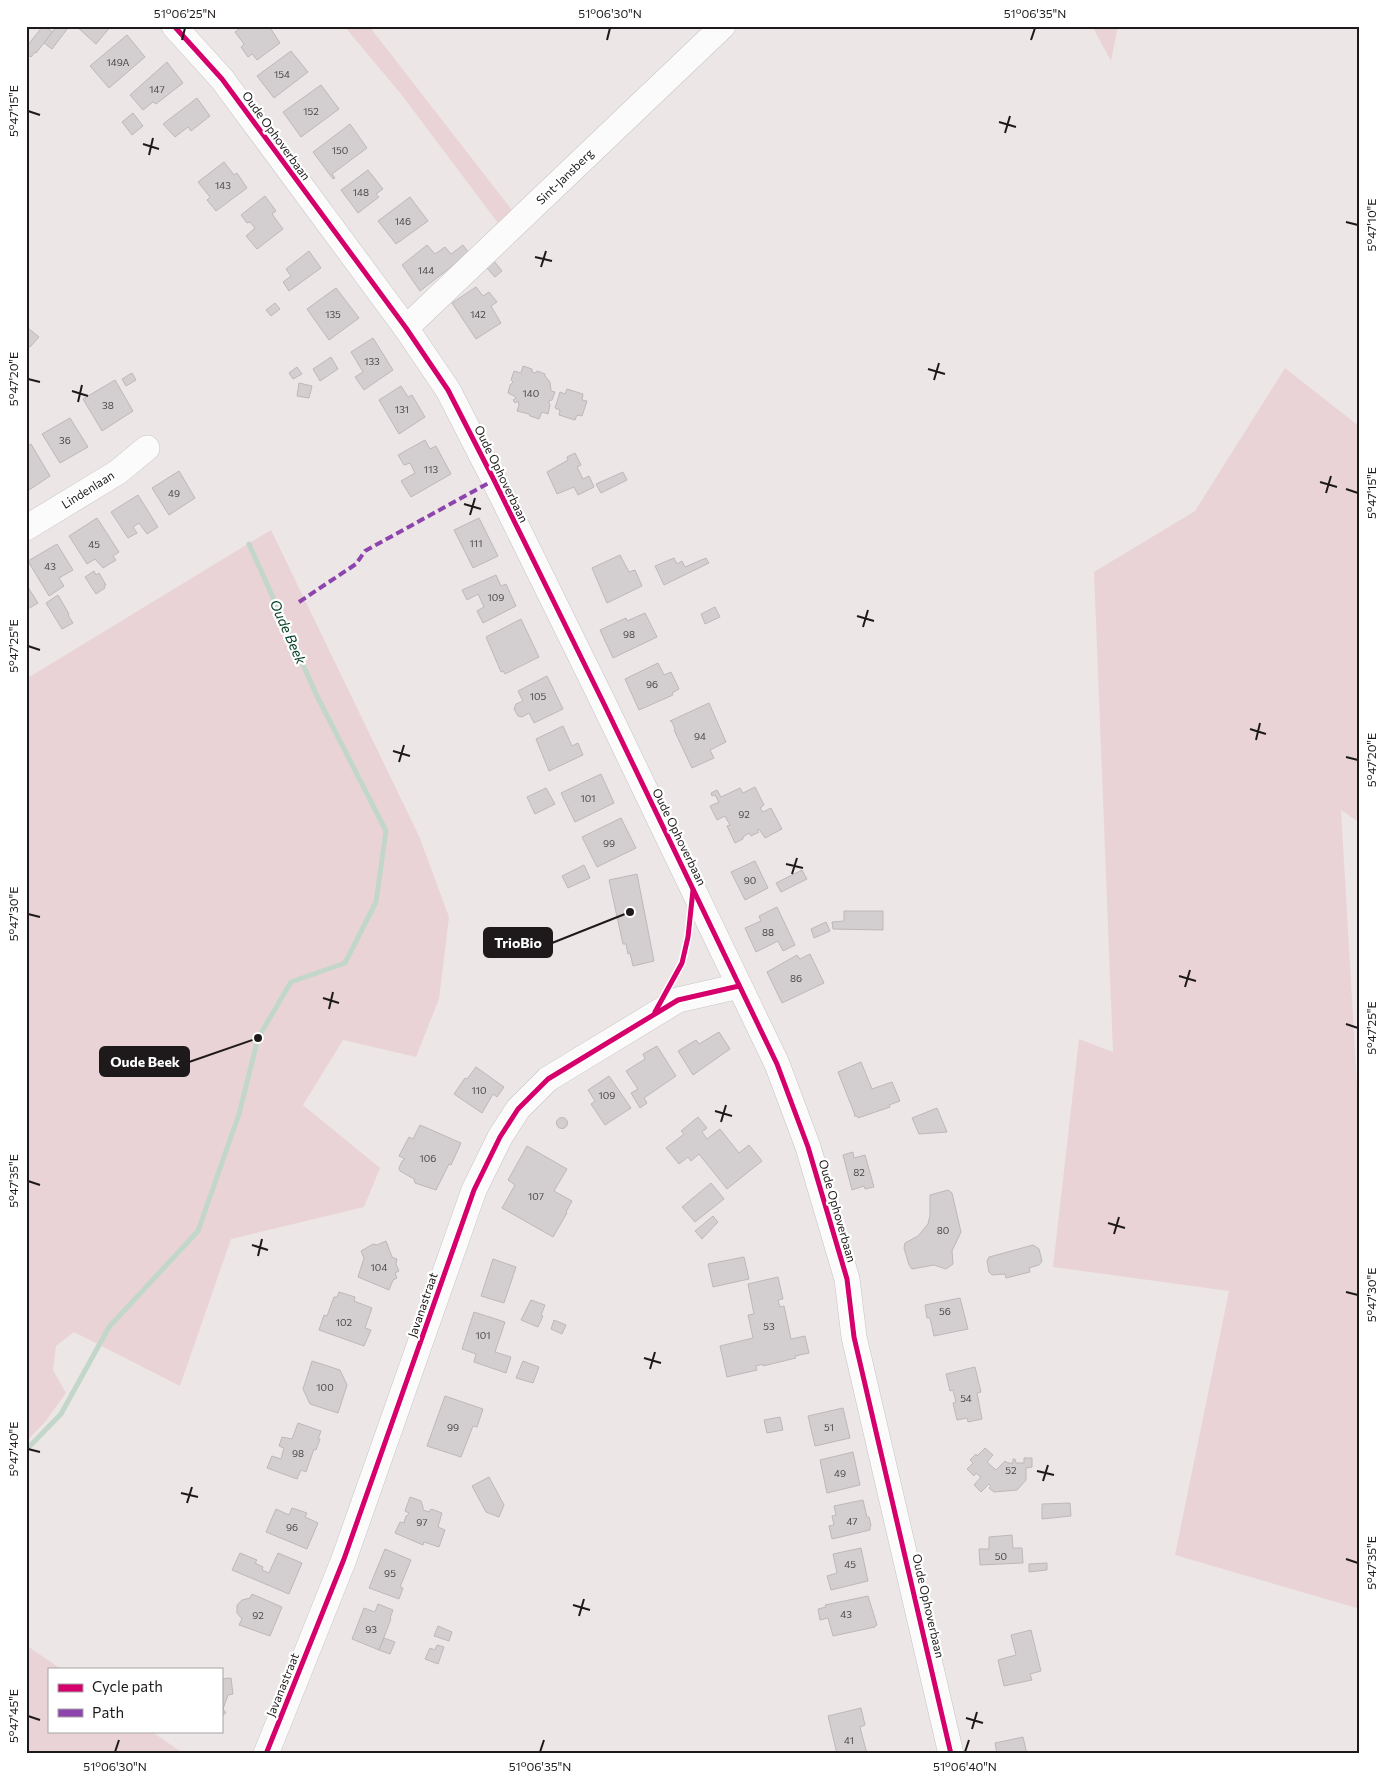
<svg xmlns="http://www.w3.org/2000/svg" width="1386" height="1780" viewBox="0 0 1386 1780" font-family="Commissioner,sans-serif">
<rect width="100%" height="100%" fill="#ece6e7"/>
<!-- green -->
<g fill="#ead3d7">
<polygon points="344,26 369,26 515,214 501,227 401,94"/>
<polygon points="1092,26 1118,26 1111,61"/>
<polygon points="1285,368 1360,427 1360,823 1341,810 1357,1085 1360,1088 1360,1609 1175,1555 1229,1291 1053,1267 1079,1039 1113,1052 1094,572 1195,511"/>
<polygon points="271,530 419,836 449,917 439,999 416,1057 343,1040 303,1105 380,1168 364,1207 231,1239 180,1386 74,1332 56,1346 53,1370 66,1393 45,1422 26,1442 26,679"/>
<polygon points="26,1645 61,1669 49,1669 49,1731 151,1731 184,1754 26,1754"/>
</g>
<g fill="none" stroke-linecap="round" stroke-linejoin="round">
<!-- stream -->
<polyline stroke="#c2d7ca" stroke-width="5" points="26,1450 61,1414 109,1327 198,1231 239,1114 258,1038 291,982 345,963 376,902 386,831 317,696 249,544"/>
</g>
<!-- building -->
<g fill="#d3cecf" stroke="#bdb8b9">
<polygon points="43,26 53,32 36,53 35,52 31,57 26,54 27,46"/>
<polygon points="57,26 65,26 68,28 52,49 44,43"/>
<polygon points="76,26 111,26 96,44"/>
<polygon points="243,26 269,26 280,43 257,60 252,54 248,57 241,47 244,44 235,32"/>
<polygon points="127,35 145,57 109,88 90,66"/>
<polygon points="291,51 308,72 274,98 257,76"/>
<polygon points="167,62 183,83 156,104 153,102 143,110 130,95"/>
<polygon points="321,85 339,109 301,137 283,112"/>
<polygon points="197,98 210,116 191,131 188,127 175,137 163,124"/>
<polygon points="133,113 143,126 132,135 122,122"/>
<polygon points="350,124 367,148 332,174 335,178 333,179 313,152"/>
<polygon points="224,162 234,175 237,173 247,188 216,211 207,200 210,197 198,182"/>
<polygon points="368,170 383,189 376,194 379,197 358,213 341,190"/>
<polygon points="265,196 276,211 272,214 283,229 257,249 246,236 255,228 250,222 247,223 241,215"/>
<polygon points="410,197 428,221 396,244 378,221"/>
<polygon points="427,245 435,254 445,247 451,254 463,245 469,253 420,291 402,265"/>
<polygon points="309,251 321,268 289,291 283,282 291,276 286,269"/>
<polygon points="494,261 502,271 495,277 486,267"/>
<polygon points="476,287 483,296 489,292 497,302 491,306 501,323 476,339 452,303"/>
<polygon points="336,288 359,318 329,340 307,309"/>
<polygon points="275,303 280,309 271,316 266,310"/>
<polygon points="28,328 39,337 30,347 26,344 26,329"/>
<polygon points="373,338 393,370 364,390 355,377 363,372 351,352"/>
<polygon points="331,357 338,369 320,381 313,369"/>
<polygon points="523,366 532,369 532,372 535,373 537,371 545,374 545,376 550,382 551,391 555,392 552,400 549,401 549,403 550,405 548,414 542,412 539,419 530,416 529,414 517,411 519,405 518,401 515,403 513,400 516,398 514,396 508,393 510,385 513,382 511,380 514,371 521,373"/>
<polygon points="297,367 302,374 293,379 289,373"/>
<polygon points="132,373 136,380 126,386 122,379"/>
<polygon points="115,380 133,411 102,431 83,399"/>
<polygon points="299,383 312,386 309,398 297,396"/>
<polygon points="401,386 408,397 412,395 425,417 399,434 379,400"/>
<polygon points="567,389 583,394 582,400 587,401 582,416 577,415 575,420 559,415 560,410 555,408 560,392 565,394"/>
<polygon points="70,418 88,447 60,463 42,434"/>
<polygon points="425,440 430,449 436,446 451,474 411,497 401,481 415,473 410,463 404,465 398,455"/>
<polygon points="31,444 50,476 26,492 26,447"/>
<polygon points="575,453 581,465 577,467 583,479 589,476 594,487 578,495 574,487 557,494 547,472 568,460 567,457"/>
<polygon points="179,471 195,498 169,515 152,488"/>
<polygon points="623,472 627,480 601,493 596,484"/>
<polygon points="138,495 158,527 147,534 139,523 133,527 137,533 128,538 111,512"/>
<polygon points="97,518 119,552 113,556 116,560 103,568 95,559 87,564 69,536"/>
<polygon points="479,518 498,556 473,568 454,530"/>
<polygon points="57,544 73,570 59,578 64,586 49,596 28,561"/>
<polygon points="620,555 629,572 635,570 642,586 607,603 592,568"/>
<polygon points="674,558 677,564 682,561 685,567 706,558 709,563 664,585 655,566"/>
<polygon points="94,571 96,575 99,573 106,585 104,586 105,588 96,594 85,577"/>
<polygon points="496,575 501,586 506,584 516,606 483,623 477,611 484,607 478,594 467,600 462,590"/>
<polygon points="26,584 38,603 26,610"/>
<polygon points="58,595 69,614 68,615 73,623 62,629 46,603"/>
<polygon points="715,607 720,617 705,624 701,614"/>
<polygon points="645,613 657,637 613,658 600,630 626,618 627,621"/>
<polygon points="521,619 539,657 505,674 503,671 501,672 486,637"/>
<polygon points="658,663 664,675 671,672 679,689 672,693 673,695 639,710 625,679"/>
<polygon points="547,676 563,709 534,723 529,713 522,717 518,716 514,709 516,704 523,701 518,691"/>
<polygon points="709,703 726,742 710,750 714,758 692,768 674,730 675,729 672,722 670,721"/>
<polygon points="563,726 572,746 578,743 583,755 549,771 536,739"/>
<polygon points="601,774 614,803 575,822 561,793"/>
<polygon points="755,787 764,805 760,808 763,812 771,808 782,829 765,838 759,829 757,830 759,832 751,836 749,833 743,837 743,839 735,843 727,826 730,825 725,816 717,820 710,806 719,802 715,795 712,796 711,793 717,790 721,797 740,788 743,793"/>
<polygon points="546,788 555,804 535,814 527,797"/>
<polygon points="621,818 636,848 597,867 582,837"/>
<polygon points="755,861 768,888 745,900 731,872"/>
<polygon points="584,865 590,878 568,888 562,876"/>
<polygon points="802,870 807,879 781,892 776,883"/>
<polygon points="637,874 654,961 633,966 630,953 628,954 626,944 623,944 609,880"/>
<polygon points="777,907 795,945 783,951 778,941 756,952 745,928 761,921 759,916"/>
<polygon points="844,911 883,911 883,930 833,929 832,922 844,921"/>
<polygon points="826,922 830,931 814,938 811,929"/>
<polygon points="810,954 824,983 782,1003 767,972 797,955 800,959"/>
<polygon points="719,1032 730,1049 693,1075 678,1051 696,1040 699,1044"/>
<polygon points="657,1046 676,1076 644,1098 647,1103 640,1108 631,1093 638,1089 626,1071 645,1059 643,1054"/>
<polygon points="861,1062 872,1089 892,1082 900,1101 889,1105 890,1107 858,1118 857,1116 854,1116 855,1115 838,1072"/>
<polygon points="476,1067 504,1087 497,1097 493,1094 482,1113 454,1094 465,1078 467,1079"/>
<polygon points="609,1076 631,1108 605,1125 591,1104 595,1101 588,1090"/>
<polygon points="937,1108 947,1132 919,1134 912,1118"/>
<polygon points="698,1117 707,1128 702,1132 707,1139 720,1129 739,1153 749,1145 762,1161 727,1189 699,1154 691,1161 688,1157 679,1164 666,1148 684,1134 681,1131"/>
<circle cx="562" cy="1123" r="5.5"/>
<polygon points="420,1125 461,1143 451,1165 449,1164 436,1190 415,1183 414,1179 400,1171 399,1168 402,1161 405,1159 399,1156 409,1137 413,1139"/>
<polygon points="527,1146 567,1169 554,1191 572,1201 566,1212 567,1213 553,1237 502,1208 515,1185 508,1180"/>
<polygon points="853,1152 854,1158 865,1155 874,1187 865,1189 864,1186 852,1190 843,1155"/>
<polygon points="711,1183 724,1199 695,1222 682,1207"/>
<polygon points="948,1190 952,1193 961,1232 952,1251 953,1264 946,1269 934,1265 912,1269 909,1265 904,1248 905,1243 918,1236 928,1224 930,1215 930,1195"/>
<polygon points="713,1216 718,1222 702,1239 695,1231"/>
<polygon points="386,1241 392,1257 397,1259 396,1264 399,1271 395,1273 397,1278 393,1280 389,1290 358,1277 364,1258 361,1251 373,1244 377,1245"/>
<polygon points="1033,1245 1039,1249 1042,1261 1039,1265 1029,1268 1030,1272 1006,1278 1005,1274 992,1275 989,1272 987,1261 989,1257"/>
<polygon points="744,1257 749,1279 713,1287 708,1264"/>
<polygon points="493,1259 516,1267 504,1303 481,1296"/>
<polygon points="778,1277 783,1299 778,1300 780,1307 784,1306 791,1339 805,1336 809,1353 795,1356 796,1358 763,1366 763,1364 756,1366 757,1370 727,1377 720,1346 753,1338 748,1315 754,1314 748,1284"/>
<polygon points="339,1292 355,1297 354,1301 372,1308 365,1328 371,1330 364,1346 319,1330 324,1315 327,1316 334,1297 337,1297"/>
<polygon points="960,1298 968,1329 934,1336 930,1318 927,1318 925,1305"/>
<polygon points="531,1300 545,1305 541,1315 543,1316 538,1327 521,1320"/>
<polygon points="474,1312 505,1322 495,1352 511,1357 506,1373 474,1362 476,1354 462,1349"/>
<polygon points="554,1320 566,1325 562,1334 551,1329"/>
<polygon points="312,1361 340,1370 347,1385 338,1413 310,1404 303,1389"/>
<polygon points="523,1361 539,1367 533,1383 516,1378"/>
<polygon points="975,1367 981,1392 977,1393 982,1419 968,1422 967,1418 957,1420 953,1403 956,1402 953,1390 950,1391 946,1374"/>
<polygon points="445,1396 483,1409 477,1427 473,1426 461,1457 427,1446"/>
<polygon points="843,1408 850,1438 815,1446 808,1416"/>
<polygon points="780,1417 783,1430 767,1433 764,1420"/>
<polygon points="298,1423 321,1431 318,1439 320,1439 316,1450 314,1449 306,1472 301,1470 297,1479 267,1468 272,1456 281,1459 284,1448 279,1446 282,1437 292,1439"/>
<polygon points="985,1448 993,1455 987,1462 996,1470 1005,1461 1008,1463 1013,1463 1013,1459 1015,1459 1016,1463 1024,1463 1024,1458 1032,1458 1032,1467 1026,1468 1026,1480 1017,1490 994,1492 989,1488 991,1486 989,1484 981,1492 974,1485 981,1477 976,1473 974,1476 967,1469 973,1463 970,1460 976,1454 977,1456"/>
<polygon points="853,1452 860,1485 827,1493 820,1460"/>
<polygon points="489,1477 504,1505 499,1517 486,1512 472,1486"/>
<polygon points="410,1497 421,1501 423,1507 423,1510 429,1512 431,1509 442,1513 438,1527 445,1530 439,1547 424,1542 423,1545 395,1533 400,1522 405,1523 404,1522 406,1516 407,1516 409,1513 405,1511"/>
<polygon points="863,1500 867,1517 869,1517 871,1526 870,1527 870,1530 832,1539 829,1526 834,1525 832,1516 836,1515 834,1506"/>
<polygon points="1070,1503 1071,1516 1042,1519 1042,1504"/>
<polygon points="292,1508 307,1513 305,1517 318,1523 307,1549 266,1532 276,1509 289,1515"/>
<polygon points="1012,1535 1013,1548 1022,1548 1023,1563 980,1565 979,1549 989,1549 989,1537"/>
<polygon points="861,1548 868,1581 831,1590 827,1576 837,1573 833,1554"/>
<polygon points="385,1549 411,1560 400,1587 403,1588 399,1599 369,1588"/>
<polygon points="278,1553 302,1563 289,1594 232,1570 240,1553 257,1560 255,1563 263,1567 262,1570 269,1573"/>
<polygon points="1047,1563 1047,1570 1029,1572 1029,1564"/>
<polygon points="252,1594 282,1607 270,1636 239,1625 242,1619 237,1613 237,1605 242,1600 250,1598"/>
<polygon points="868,1596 877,1625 875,1626 875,1627 833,1636 828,1618 820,1620 818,1609 826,1607 825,1605"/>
<polygon points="378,1604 393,1610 390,1618 391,1619 379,1650 352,1639 364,1608 375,1612"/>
<polygon points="438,1626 452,1632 449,1641 434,1636"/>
<polygon points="1031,1630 1041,1671 1030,1674 1032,1680 1004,1686 998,1660 1016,1655 1011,1635"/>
<polygon points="384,1638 395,1642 390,1654 379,1650"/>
<polygon points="437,1645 444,1647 438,1664 425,1659 430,1648 435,1650"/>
<polygon points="231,1678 233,1694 228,1695 223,1709 226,1713 221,1716 221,1679"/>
<polygon points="861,1708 865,1725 860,1727 867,1754 837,1754 828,1716"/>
<polygon points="1023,1737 1027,1754 997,1754 995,1743"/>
</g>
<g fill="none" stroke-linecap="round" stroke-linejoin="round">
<!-- minor casing -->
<g stroke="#c8c3c4" stroke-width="26">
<g id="minor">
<polyline points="174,26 222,79 406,328 448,390 494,480 605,706 777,1064 808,1147 847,1279 854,1337 951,1754"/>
<polyline points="406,328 723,26"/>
<polyline points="26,528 118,472 147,448"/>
<polyline points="266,1754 344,1559 474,1190 500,1137 518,1109 548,1079 678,1000 739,986"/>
</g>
</g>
<!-- minor -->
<use href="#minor" stroke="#fcfbfb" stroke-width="25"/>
<!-- quiet -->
<polyline stroke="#8e44ad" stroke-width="4" stroke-dasharray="8 4" stroke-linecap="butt" points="299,602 356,564 365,551 494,480"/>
<!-- cycleway casing -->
<g stroke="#fff" stroke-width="8">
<g id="cycleway">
<polyline points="174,26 222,79 406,328 448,390 494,480 605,706 777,1064 808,1147 847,1279 854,1337 951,1754"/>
<polyline points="655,1012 682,963 688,937 693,890"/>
<polyline points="266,1754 344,1559 474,1190 500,1137 518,1109 548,1079 678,1000 739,986"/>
</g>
</g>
<!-- cycleway -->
<use href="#cycleway" stroke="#d6006c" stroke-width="5"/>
</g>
<!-- ticks -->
<path fill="none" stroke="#1e1a1b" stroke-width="2" d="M182,40l3,-12M607,40l3,-12M1031,40l4,-12M28,111l12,4M999,122l17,5M1005,133l5,-17M143,144l16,5M149,155l4,-17M1346,222l12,3M535,257l17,4M541,267l5,-16M928,369l17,5M28,379l12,3M934,380l5,-17M72,391l16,5M78,402l4,-17M1320,482l17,5M1346,489l12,4M1326,493l5,-17M464,504l17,5M470,515l5,-17M857,616l17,5M863,627l5,-17M28,646l12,4M1250,729l16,5M1256,740l4,-17M393,751l17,5M1346,757l12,3M399,762l5,-17M786,864l17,4M792,874l5,-16M28,914l12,3M1179,976l17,5M1185,987l5,-17M323,998l16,5M329,1009l4,-17M1346,1024l12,4M715,1111l17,5M721,1122l5,-17M28,1181l12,4M1108,1223l17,5M1114,1234l5,-17M252,1245l16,5M258,1256l4,-17M1346,1292l12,3M644,1358l17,5M650,1369l5,-17M28,1449l12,3M1037,1471l17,4M1043,1481l5,-16M181,1493l17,4M187,1503l5,-16M1346,1559l12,4M573,1605l17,5M579,1616l5,-17M28,1716l12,4M966,1718l17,5M972,1729l5,-17M115,1752l4,-12M540,1752l4,-12M965,1752l4,-12"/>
<g text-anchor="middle" stroke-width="4.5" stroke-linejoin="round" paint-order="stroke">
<!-- number labels -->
<g font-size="10" fill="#4c4849">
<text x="118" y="66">149A</text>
<text x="282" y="78">154</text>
<text x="157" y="93">147</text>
<text x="311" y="115">152</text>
<text x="340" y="154">150</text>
<text x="223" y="189">143</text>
<text x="361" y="196">148</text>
<text x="403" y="225">146</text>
<text x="426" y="274">144</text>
<text x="333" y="318">135</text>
<text x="478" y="318">142</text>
<text x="372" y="365">133</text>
<text x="531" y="397">140</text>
<text x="108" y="409">38</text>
<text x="402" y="413">131</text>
<text x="65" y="444">36</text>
<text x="431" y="473">113</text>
<text x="174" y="497">49</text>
<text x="476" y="547">111</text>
<text x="94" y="548">45</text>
<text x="50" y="570">43</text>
<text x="496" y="601">109</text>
<text x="629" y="638">98</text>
<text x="652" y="688">96</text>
<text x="538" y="700">105</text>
<text x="700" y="740">94</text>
<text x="588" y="802">101</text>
<text x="744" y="818">92</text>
<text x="609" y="847">99</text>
<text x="750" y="884">90</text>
<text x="768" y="936">88</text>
<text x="796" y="982">86</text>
<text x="479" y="1094">110</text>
<text x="607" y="1099">109</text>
<text x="428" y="1162">106</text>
<text x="859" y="1176">82</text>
<text x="536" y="1200">107</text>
<text x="943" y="1234">80</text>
<text x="379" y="1271">104</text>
<text x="945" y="1315">56</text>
<text x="344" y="1326">102</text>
<text x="769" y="1330">53</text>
<text x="483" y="1339">101</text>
<text x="325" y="1391">100</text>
<text x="966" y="1402">54</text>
<text x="453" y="1431">99</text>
<text x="829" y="1431">51</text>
<text x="298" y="1457">98</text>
<text x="1011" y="1474">52</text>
<text x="840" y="1477">49</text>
<text x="852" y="1525">47</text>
<text x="422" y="1526">97</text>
<text x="292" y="1531">96</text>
<text x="1001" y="1560">50</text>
<text x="850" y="1568">45</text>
<text x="390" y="1577">95</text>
<text x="846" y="1618">43</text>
<text x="258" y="1619">92</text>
<text x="371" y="1633">93</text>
<text x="849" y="1744">41</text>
</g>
<!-- street labels -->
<g font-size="12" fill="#1e1a1b" stroke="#fff">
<text transform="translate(276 136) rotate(54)" y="4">Oude Ophoverbaan</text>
<text transform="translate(565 177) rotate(-44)" y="4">Sint-Jansberg</text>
<text transform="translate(501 474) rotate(64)" y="4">Oude Ophoverbaan</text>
<text transform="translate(88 490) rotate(-32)" y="4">Lindenlaan</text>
<text transform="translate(679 837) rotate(64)" y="4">Oude Ophoverbaan</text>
<text transform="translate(837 1211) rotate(74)" y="4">Oude Ophoverbaan</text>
<text transform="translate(423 1305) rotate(-71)" y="4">Javanastraat</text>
<text transform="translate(928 1606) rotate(77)" y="4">Oude Ophoverbaan</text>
<text transform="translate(283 1685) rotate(-68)" y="4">Javanastraat</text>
</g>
<!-- water labels -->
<g font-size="14" font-style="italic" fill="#06432a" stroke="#fff">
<text transform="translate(288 632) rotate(66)" y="5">Oude Beek</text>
</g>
</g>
<!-- callouts -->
<path fill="none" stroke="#1e1a1b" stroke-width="2" d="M630 912L552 943M258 1038L189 1062"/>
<g fill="#1e1a1b" stroke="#fff" stroke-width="2">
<circle cx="630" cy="912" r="5"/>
<circle cx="258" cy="1038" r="5"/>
</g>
<g fill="#1e1a1b" stroke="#1e1a1b" stroke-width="2">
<rect x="484" y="928" width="68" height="29" rx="5"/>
<rect x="100" y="1047" width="89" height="29" rx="5"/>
</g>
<g font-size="14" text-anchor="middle" font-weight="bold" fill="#fff">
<text x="518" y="948">TrioBio</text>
<text x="145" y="1067">Oude Beek</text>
</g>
<!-- border -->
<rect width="1386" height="1780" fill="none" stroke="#ffffff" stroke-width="55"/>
<!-- legend -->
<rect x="48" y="1668" width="175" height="65" fill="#ffffff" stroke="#a5a3a4"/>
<rect x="58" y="1684" width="25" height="8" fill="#d6006c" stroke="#a5a3a4"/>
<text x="92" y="1692" font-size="15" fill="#1e1a1b">Cycle path</text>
<rect x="58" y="1709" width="25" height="8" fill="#8e44ad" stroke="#a5a3a4"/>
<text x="92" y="1718" font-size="15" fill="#1e1a1b">Path</text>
<rect x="28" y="28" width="1330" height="1724" fill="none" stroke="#1e1a1b" stroke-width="2"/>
<g font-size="12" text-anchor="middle" fill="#1e1a1b">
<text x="185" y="18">51°06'25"N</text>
<text x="610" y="18">51°06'30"N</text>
<text x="1035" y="18">51°06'35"N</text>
<text transform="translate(14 111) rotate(-90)" y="4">5°47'15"E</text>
<text transform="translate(1372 225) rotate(-90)" y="4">5°47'10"E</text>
<text transform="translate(14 379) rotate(-90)" y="4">5°47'20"E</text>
<text transform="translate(1372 493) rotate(-90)" y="4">5°47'15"E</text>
<text transform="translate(14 646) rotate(-90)" y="4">5°47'25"E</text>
<text transform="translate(1372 760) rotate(-90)" y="4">5°47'20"E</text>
<text transform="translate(14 914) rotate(-90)" y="4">5°47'30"E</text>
<text transform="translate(1372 1028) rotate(-90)" y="4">5°47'25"E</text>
<text transform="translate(14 1181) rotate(-90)" y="4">5°47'35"E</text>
<text transform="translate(1372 1295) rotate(-90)" y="4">5°47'30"E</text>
<text transform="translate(14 1449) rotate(-90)" y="4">5°47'40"E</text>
<text transform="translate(1372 1563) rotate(-90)" y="4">5°47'35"E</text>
<text transform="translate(14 1716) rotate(-90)" y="4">5°47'45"E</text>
<text x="115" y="1771">51°06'30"N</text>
<text x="540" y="1771">51°06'35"N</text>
<text x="965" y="1771">51°06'40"N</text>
</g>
</svg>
